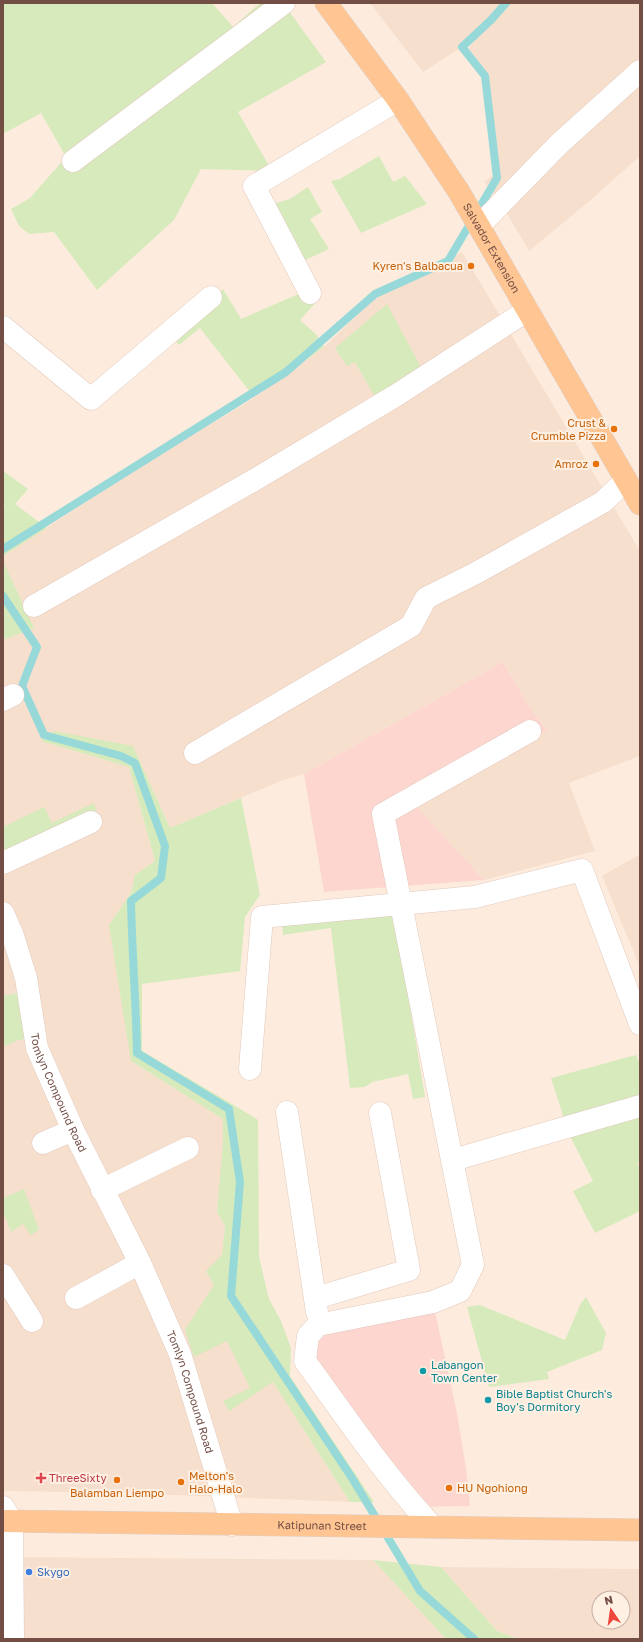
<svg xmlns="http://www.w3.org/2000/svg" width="643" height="1642" viewBox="0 0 643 1642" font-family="'Golos Text',sans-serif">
<rect width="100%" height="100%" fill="#fdecdd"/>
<!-- residential -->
<g fill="#f7dfce" fill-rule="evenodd">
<polygon points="370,3 640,3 640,156 592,199 529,251 503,207 484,182 495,174 495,133 489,75 469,49 474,39 423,72"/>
<polygon points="462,252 640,551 640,756 569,783 595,851 484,880 410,801 545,728 530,708 503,662 304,774 281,781 170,828 133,746 42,741 129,767 155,861 135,875 131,893 127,901 131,1061 223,1119 223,1153 217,1212 225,1226 222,1255 273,1382 350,1502 121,1493 3,1491 3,527 15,548 154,458 246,403 290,373 324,347 379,294"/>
<polygon points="640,854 640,967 602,876"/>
<polygon points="3,1557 373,1560 446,1639 3,1639"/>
<path d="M441,1567l199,2v70h-121l-22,-8zM599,1598h24v24h-24z"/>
</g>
<!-- commercial -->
<g fill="#fed6d0">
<polygon points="503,662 530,708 547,731 410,800 484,880 324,892 304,774"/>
<polygon points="433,1302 457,1413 466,1468 470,1506 414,1507 305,1361 308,1336"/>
</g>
<!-- green -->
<g fill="#d6eabc">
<polygon points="3,3 212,3 233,27 260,3 283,3 326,62 238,112 272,171 201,169 174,220 97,290 54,232 29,234 19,226 11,209 30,198 66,157 41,113 3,134"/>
<polygon points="379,156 393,182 405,176 427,204 361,233 331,181 340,179"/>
<polygon points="308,187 322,212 310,219 329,249 301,262 319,299 300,320 317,335 324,347 254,397 200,328 179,345 172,337 223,289 241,319 301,293 263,207 290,199"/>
<polygon points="387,304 423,371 374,395 355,362 347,366 335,348"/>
<polygon points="3,471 28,489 15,504 47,528 3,556 3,507 5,506 3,501"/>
<polygon points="3,561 34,628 3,640"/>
<polygon points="54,731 133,746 170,828 241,798 260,895 245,917 240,971 142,984 142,1051 227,1101 258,1120 259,1257 269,1299 281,1321 291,1348 290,1376 374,1502 350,1502 273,1382 229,1411 223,1401 250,1388 227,1341 194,1357 185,1330 214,1285 206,1271 222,1255 225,1226 217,1212 223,1143 223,1119 131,1061 109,925 131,893 135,875 155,861 129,767 41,741"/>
<polygon points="94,803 97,814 3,857 3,827 44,807 52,823"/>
<polygon points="394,911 425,1097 413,1099 408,1074 372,1082 365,1087 350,1088 331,928 283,935 282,924"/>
<polygon points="23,992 28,1039 18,1040 3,1047 3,996"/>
<polygon points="636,1055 640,1064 640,1161 637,1164 640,1168 640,1211 595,1233 573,1191 593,1181 569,1134 551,1078"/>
<polygon points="24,1189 39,1230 31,1235 23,1224 11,1232 3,1211 3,1198"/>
<polygon points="586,1297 606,1333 602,1350 547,1372 549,1379 489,1387 467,1307 480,1305 565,1340 581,1303"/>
<polygon points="373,1560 441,1567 497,1631 519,1639 446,1639"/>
</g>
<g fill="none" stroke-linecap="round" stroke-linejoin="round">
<!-- stream -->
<g stroke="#97d9d9" stroke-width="8">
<polyline points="3,549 286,372 375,294 448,261 497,178 485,76 462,47 491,20 506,3"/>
<path d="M3,596l34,51 -15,39 22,49 77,21 14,7 30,83 -4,32 -30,23c1,51 5,101 6,152l92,56 11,73 -9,114 121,182 68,113 54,48"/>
</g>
<!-- minor casing -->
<g stroke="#e3c8bc" stroke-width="23">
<g id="minor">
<polyline points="73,161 284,3"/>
<polyline points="479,226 559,144 640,71"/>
<polyline points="310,293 254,186 398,100"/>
<polyline points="3,327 91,399 211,297"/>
<polyline points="34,606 261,476 395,396 528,310"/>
<polyline points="3,700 13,695"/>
<polyline points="195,753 411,626 426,598 476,573 603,502 626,480"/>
<polyline points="3,863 91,822"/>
<path id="s1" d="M3,913l10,23 13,42 11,70 36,82 67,133 40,91 52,171"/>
<polyline points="250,1069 262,917 475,897 582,870 640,1024"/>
<polyline points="287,1112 317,1312"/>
<polyline points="43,1143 73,1130"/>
<polyline points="453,1160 640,1106"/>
<polyline points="102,1190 188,1148"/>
<polyline points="3,1275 32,1321"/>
<polyline points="76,1298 140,1263"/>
<polyline points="316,1298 409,1270 380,1113"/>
<polyline points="3,1507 12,1521 13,1639"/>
<path d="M433,1527c-48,-51 -87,-110 -128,-166l3,-25 10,-11 115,-23 27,-11 13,-26 -90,-451 147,-83"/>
</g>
</g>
<!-- major casing -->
<g stroke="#dbd1cf" stroke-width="23">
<g id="major">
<path id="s2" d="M326,3l72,97 61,92 181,312"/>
<path id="s3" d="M3,1521l637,9"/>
</g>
</g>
<!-- minor -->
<use href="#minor" stroke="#fff" stroke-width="22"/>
<!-- major -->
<use href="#major" stroke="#ffc592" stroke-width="22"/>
</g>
<!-- markers -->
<g fill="#e8710a" stroke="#fff0e4" stroke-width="1.5">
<circle cx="471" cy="266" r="4"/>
<circle cx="614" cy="429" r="4"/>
<circle cx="596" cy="464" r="4"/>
<circle cx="117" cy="1480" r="4"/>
<circle cx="181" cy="1482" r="4"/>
<circle cx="449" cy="1488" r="4"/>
</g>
<g fill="#0f9aa8" stroke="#fff0e4" stroke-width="1.5">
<circle cx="423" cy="1371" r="4"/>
<circle cx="488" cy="1400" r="4"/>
</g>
<path fill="#e0444e" stroke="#fff0e4" stroke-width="1.5" d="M39 1472h4v4h4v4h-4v4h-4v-4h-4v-4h4z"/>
<circle fill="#3f7fe0" stroke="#fff0e4" stroke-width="1.5" cx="29" cy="1572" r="4"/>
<g text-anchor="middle" stroke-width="4" stroke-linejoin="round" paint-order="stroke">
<!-- street labels -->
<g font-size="11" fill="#734e45" stroke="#fff0e4">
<text dy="4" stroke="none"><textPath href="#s2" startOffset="296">Salvador Extension</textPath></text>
<text dy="4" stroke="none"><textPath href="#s1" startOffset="189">Tomlyn Compound Road</textPath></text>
<text dy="4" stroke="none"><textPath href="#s1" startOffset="517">Tomlyn Compound Road</textPath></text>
<text dy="4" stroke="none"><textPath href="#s3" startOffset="319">Katipunan Street</textPath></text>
</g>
<!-- food labels -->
<g font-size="11" fill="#c56008" stroke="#fff0e4" text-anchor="end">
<text x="463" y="270">Kyren's Balbacua</text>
<text x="606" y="427">Crust &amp;<tspan x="606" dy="13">Crumble Pizza</tspan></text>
<text x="588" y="468">Amroz</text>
<text x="189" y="1480" text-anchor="start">Melton's<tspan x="189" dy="13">Halo-Halo</tspan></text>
<text x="457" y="1492" text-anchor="start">HU Ngohiong</text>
<text x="117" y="1497" text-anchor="middle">Balamban Liempo</text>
</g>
<!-- culture labels -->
<g font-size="11" fill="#0d838f" stroke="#fff0e4" text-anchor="start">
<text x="431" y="1369">Labangon<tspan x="431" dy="13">Town Center</tspan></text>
<text x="496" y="1398">Bible Baptist Church's<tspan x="496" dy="13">Boy's Dormitory</tspan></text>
</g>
<!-- health labels -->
<g font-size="11" fill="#be3a42" stroke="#fff0e4" text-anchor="start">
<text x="49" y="1482">ThreeSixty</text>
</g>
<!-- shop labels -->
<g font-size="11" fill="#366cbe" stroke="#fff0e4" text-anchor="start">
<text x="37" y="1576">Skygo</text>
</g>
</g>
<!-- border -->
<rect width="643" height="1642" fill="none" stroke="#734e45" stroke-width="8"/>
<!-- north arrow -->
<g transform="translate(611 1610) rotate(347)"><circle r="19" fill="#fff0e4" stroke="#c7afa4"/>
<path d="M0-3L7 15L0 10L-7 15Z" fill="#ee473b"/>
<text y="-6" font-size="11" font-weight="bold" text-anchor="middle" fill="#734e45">N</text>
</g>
</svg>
